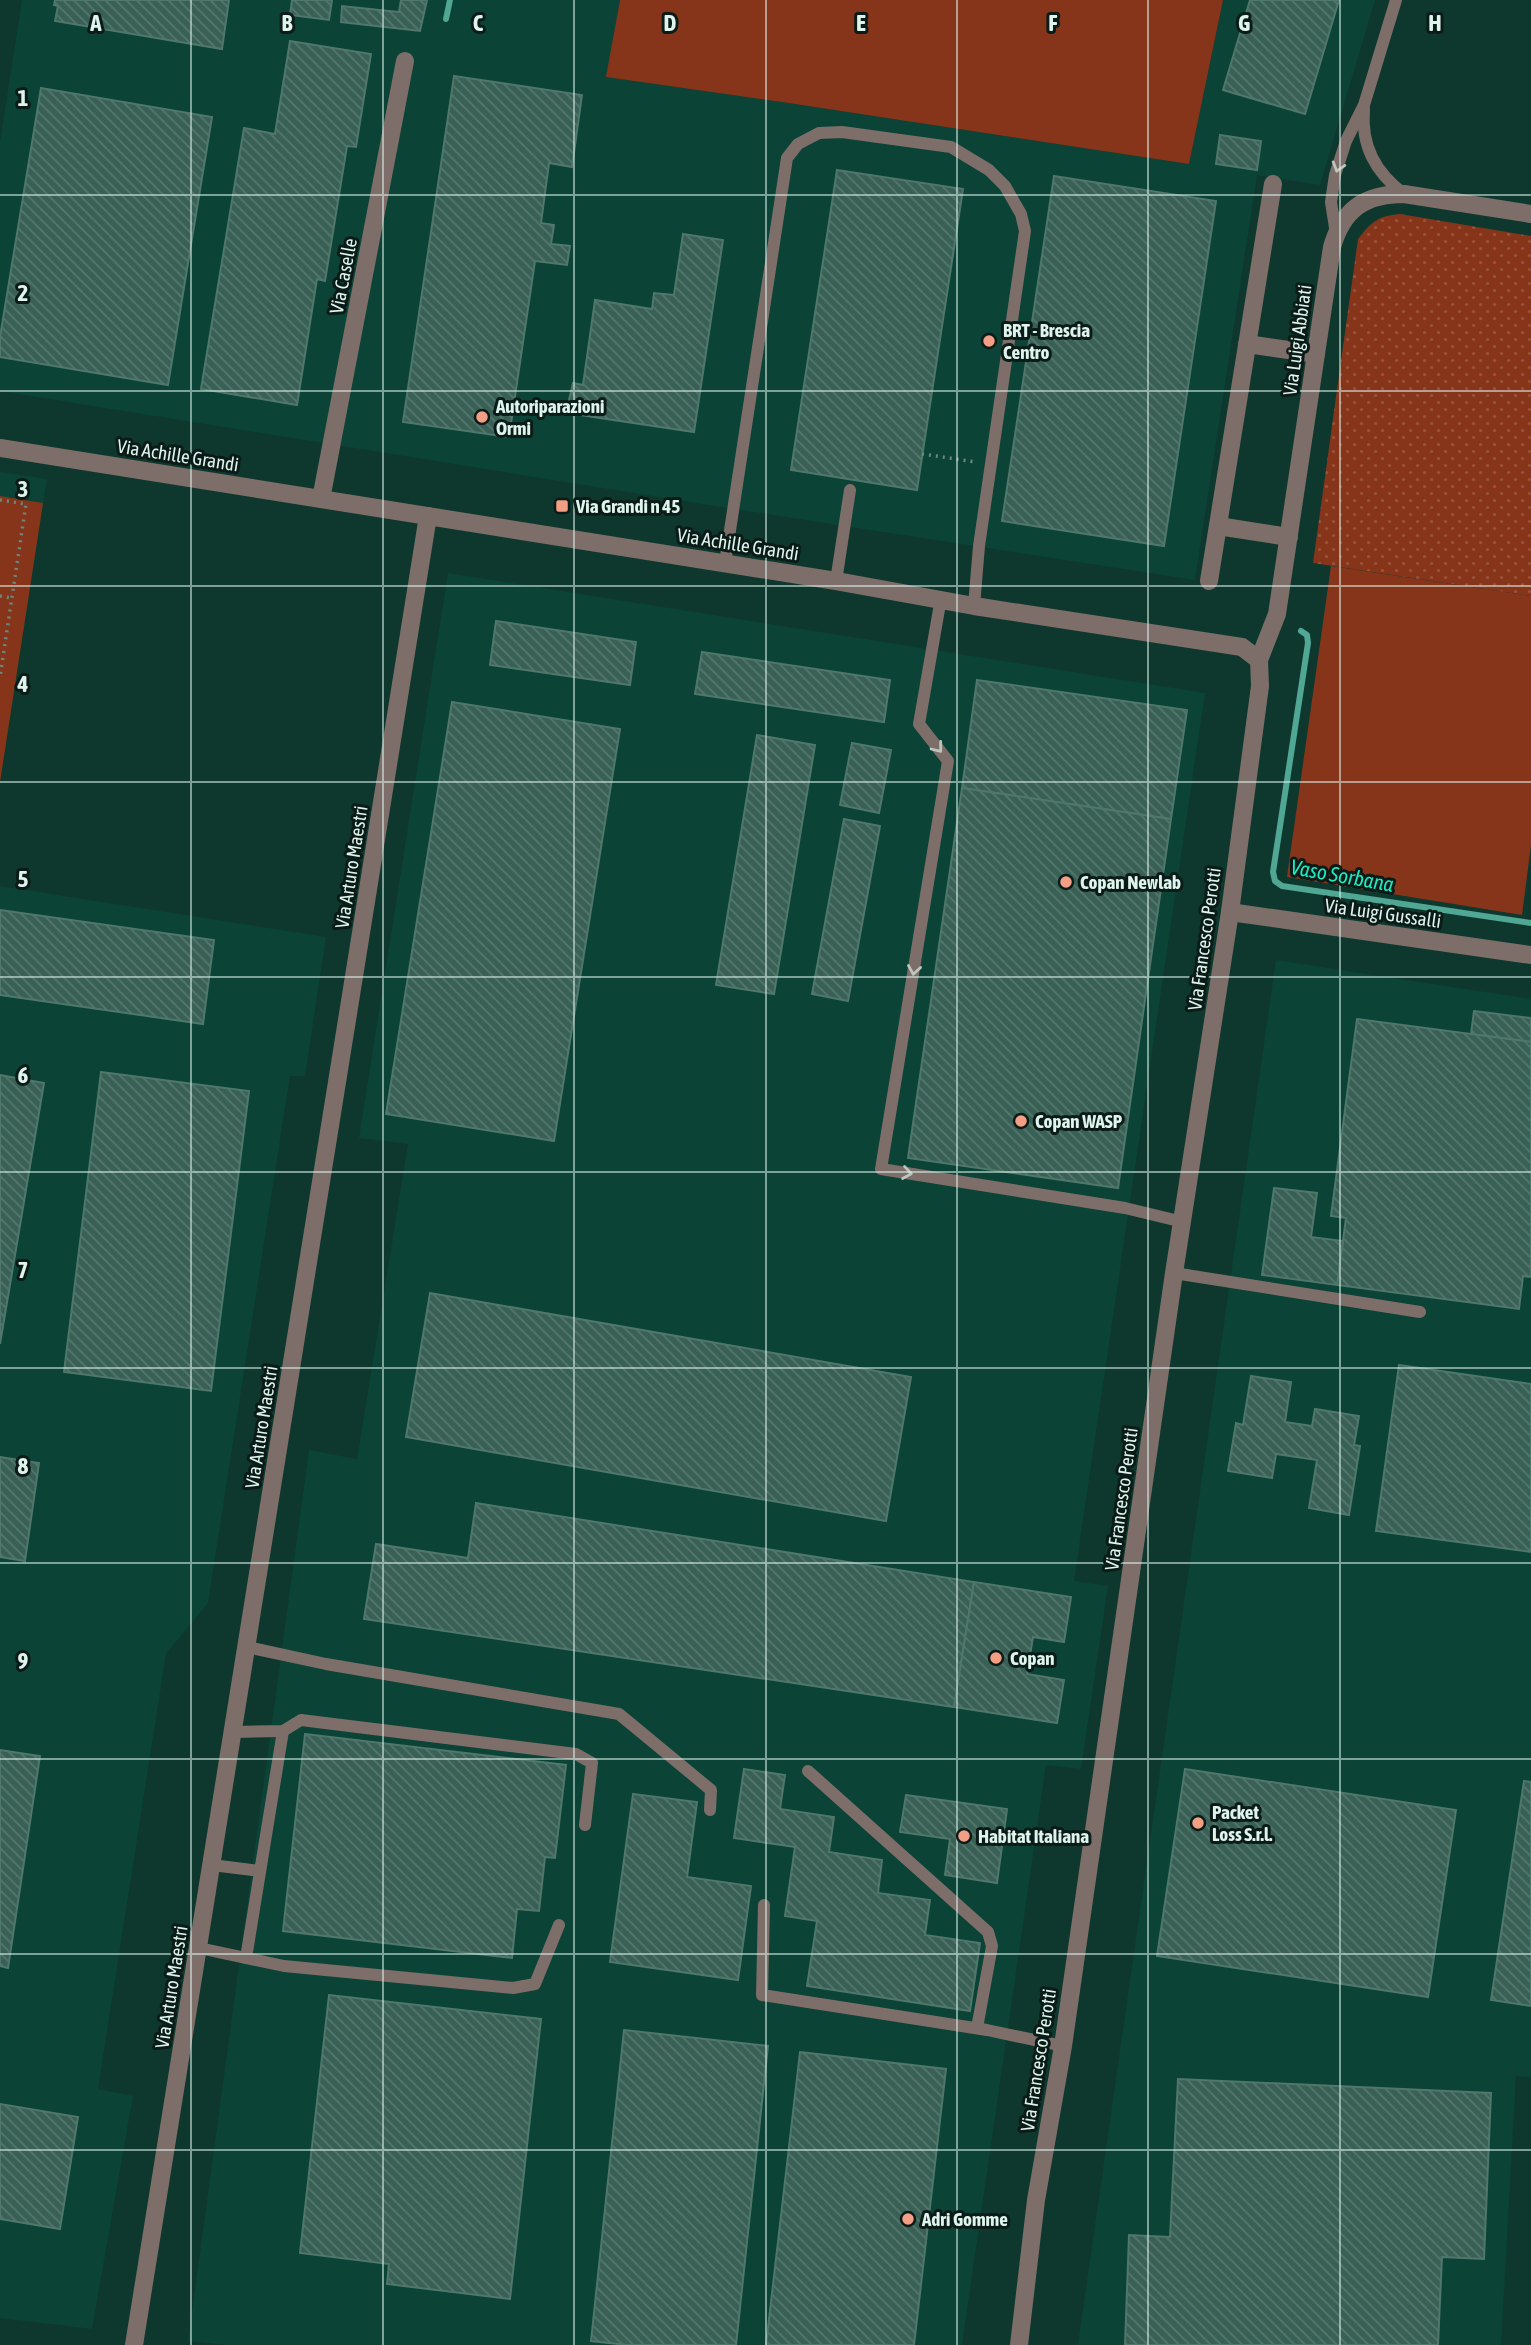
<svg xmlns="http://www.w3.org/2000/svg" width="1531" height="2345" viewBox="0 0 1531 2345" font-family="'Asap Condensed',sans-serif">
<defs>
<pattern id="garden-dots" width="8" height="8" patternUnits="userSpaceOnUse" patternTransform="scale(1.75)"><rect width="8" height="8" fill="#87351a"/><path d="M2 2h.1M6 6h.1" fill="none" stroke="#98533b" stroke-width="1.8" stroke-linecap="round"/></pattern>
<pattern id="building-back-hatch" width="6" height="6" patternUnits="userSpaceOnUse" patternTransform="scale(1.75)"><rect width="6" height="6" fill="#396055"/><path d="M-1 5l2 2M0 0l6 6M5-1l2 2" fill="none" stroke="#55776e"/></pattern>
</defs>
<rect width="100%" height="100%" fill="#0e382d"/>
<!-- built -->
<g fill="#0b4336">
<polygon points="22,0 620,0 607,77 782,102 1189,164 1223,0 1375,0 1320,185 1257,175 1195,580 721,507 0,391 0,142"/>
<polygon points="0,472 47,479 0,782"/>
<polygon points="448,573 1205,693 1074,1581 1108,1586 1081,1769 1046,1765 962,2345 226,2345 188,2341 309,1450 357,1459 408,1144 359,1138"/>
<polygon points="0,886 326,937 305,1076 290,1076 208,1603 166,1654 98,2089 133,2096 92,2329 0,2318"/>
<polygon points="1276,960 1531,999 1531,2077 1516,2076 1501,2345 1069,2345 1078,2344"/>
</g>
<!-- green -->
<g fill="#87351a">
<polygon points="620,0 1223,0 1189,164 782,102 606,77"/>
<polygon points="0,496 43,503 0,782"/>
<polygon points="1331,566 1531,596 1531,845 1522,915 1287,877"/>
</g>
<!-- garden -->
<path fill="url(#garden-dots)" d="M1400,214l131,22v360l-218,-33 45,-324c13,-17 20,-23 42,-25z"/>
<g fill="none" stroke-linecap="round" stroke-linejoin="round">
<!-- stream -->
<g stroke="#50a794" stroke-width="6">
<polyline points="446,19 450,0"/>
<polyline points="1301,631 1307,635 1308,643 1273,872 1275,881 1282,886 1531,923"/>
</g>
</g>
<!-- building -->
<g fill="url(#building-back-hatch)" stroke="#4f776b" stroke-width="2">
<polygon points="55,0 229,0 222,49 55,21 58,6 54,5"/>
<polygon points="292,0 332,0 329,20 290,15"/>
<polygon points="401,0 427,0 420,31 341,22 342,6 399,12"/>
<polygon points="1250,0 1339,0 1305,114 1223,90"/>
<polygon points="290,41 371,54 356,147 347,146 325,281 317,279 297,405 201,389 244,128 275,134"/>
<polygon points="454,76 582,95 572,167 549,163 541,223 554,225 551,244 570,246 567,265 535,261 509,437 403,422"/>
<polygon points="41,88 212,117 168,385 0,357 0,337"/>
<polygon points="1220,135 1261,141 1257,170 1216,164"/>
<polygon points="837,170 963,189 917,490 791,470"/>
<polygon points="1054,176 1216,201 1164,546 1002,521"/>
<polygon points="683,234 723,240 694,432 566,413 573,383 583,385 595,300 652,309 654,293 674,295"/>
<polygon points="496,621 636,642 630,685 490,665"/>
<polygon points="702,652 890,680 884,722 695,694"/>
<polygon points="977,680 1187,710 1171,819 962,788"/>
<polygon points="452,702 620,729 554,1141 386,1114"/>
<polygon points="757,735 815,745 774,994 716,985"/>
<polygon points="852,743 891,750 879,813 840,805"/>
<polygon points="962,788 1171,819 1118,1188 908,1158"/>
<polygon points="844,819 880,826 848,1001 812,994"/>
<polygon points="0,910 214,940 203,1024 0,995"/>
<polygon points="1474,1011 1531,1018 1531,1042 1471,1034"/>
<polygon points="1357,1019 1531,1042 1531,1277 1523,1276 1519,1309 1337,1285 1346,1218 1331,1216"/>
<polygon points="101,1072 249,1091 211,1391 64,1372"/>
<polygon points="0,1075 44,1083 0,1344"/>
<polygon points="1274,1188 1317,1193 1311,1237 1343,1241 1337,1285 1262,1275"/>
<polygon points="430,1293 911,1377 886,1521 406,1437"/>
<polygon points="1399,1365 1531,1384 1531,1552 1376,1531"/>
<polygon points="1251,1376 1291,1382 1285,1422 1312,1426 1315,1409 1359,1416 1354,1445 1360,1446 1349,1515 1309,1508 1317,1460 1276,1454 1272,1478 1228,1471 1236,1423 1243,1425"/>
<polygon points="0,1457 39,1463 25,1561 0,1557"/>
<polygon points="476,1503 974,1582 954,1707 364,1619 376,1544 468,1558"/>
<polygon points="974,1582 1071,1597 1064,1642 1033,1637 1027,1674 1064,1680 1057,1723 954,1707"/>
<polygon points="305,1734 566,1765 555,1858 545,1857 539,1911 517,1909 512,1958 283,1931"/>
<polygon points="0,1750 40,1756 8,1968 0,1966"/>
<polygon points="744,1769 785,1775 780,1809 834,1817 829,1852 882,1860 878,1893 930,1900 925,1935 980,1943 970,2011 807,1986 817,1921 785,1916 795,1847 734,1838"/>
<polygon points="1185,1769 1456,1810 1428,1997 1157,1956"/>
<polygon points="1524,1781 1531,1782 1531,2006 1491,2000"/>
<polygon points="633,1794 697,1802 687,1877 751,1886 738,1980 610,1962"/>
<polygon points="906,1795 1007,1809 997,1883 945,1875 950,1839 900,1832"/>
<polygon points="329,1995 541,2019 510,2299 387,2284 389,2264 300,2253"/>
<polygon points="624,2030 768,2046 736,2345 627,2345 591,2341"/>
<polygon points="800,2052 946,2069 914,2345 766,2345"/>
<polygon points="1178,2079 1491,2093 1484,2259 1442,2257 1438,2345 1125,2345 1129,2235 1170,2237"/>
<polygon points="0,2104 78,2117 60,2229 0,2219"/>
</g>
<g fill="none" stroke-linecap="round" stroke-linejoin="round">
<!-- path -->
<g stroke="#68897f" stroke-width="3.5" stroke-dasharray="2 5" stroke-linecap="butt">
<polyline points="922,454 976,462"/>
<polyline points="0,500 26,504 0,677"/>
<polyline points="0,596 12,598"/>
</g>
<!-- lane -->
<g stroke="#7e6e69" stroke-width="12">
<path d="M1364,109c-3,37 11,63 40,85"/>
<polyline points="1336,234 1331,202 1335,175 1346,141 1364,105 1396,0"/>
<polyline points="725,563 787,158 798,144 819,133 842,132 951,147 989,170 1005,186 1021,214 1025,231 979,546 974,606"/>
<polyline points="836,581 850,490"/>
<polyline points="941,598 919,724 948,761 881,1169 1125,1208 1183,1222"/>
<polyline points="1174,1273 1420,1312"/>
<polyline points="247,1647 326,1664 619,1714 711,1790 710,1810"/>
<polyline points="233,1732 283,1731 301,1720 576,1754 592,1763 585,1825"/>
<polyline points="808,1771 988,1932 992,1946 977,2028"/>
<polyline points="212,1865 260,1871"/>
<polyline points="764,1905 762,1995 987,2030 1063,2046"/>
<polyline points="199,1948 284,1966 513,1988 535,1984 559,1925"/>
<polyline points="246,1958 283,1731"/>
</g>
<!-- street -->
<g stroke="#7e6e69" stroke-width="18">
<polyline points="1247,344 1316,354"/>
<polyline points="0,448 836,581 974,606 1242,647 1259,660"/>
<polyline points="321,499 405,61"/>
<polyline points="1218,526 1289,537"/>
<polyline points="1209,581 1273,184"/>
<polyline points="1230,912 1531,955"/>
<polyline points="134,2345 428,516"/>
<path d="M1019,2345l17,-145 27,-154 111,-773 56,-361 30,-226 -1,-26 18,-46 55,-367c11,-38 33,-53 72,-53l127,20"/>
</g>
</g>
<!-- one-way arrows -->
<defs><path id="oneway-chevron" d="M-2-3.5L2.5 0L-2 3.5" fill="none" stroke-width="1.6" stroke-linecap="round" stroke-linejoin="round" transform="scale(1.75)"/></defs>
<g stroke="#bcc5be">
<use href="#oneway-chevron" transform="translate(1338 167) rotate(107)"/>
<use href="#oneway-chevron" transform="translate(938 748) rotate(52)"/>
<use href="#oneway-chevron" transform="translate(914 970) rotate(99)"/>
<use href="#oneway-chevron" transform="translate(907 1173) rotate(9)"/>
</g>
<!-- grid -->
<path fill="none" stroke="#def4ec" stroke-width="2" stroke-opacity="0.55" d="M191,0v2345M383,0v2345M574,0v2345M766,0v2345M957,0v2345M1148,0v2345M1340,0v2345M0,195h1531M0,391h1531M0,586h1531M0,782h1531M0,977h1531M0,1172h1531M0,1368h1531M0,1563h1531M0,1759h1531M0,1954h1531M0,2150h1531"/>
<!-- markers -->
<g fill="#f39f85" stroke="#0b1b17" stroke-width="2.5">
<circle cx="989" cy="341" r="7"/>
<circle cx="482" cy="417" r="7"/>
<rect x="555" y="499" width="14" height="14" rx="3.5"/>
<circle cx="1066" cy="882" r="7"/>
<circle cx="1021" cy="1121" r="7"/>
<circle cx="996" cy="1658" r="7"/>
<circle cx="1198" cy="1823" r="7"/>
<circle cx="964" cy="1836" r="7"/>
<circle cx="908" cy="2219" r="7"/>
</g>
<g text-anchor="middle" stroke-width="6" stroke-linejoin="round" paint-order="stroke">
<!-- street labels -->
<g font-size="19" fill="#def4ec" stroke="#0b1b17">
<text transform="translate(343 276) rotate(-79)" y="7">Via Caselle</text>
<text transform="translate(1297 340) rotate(-82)" y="7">Via Luigi Abbiati</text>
<text transform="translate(178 455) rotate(9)" y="7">Via Achille Grandi</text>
<text transform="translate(738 544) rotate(9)" y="7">Via Achille Grandi</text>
<text transform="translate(351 867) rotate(-81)" y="7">Via Arturo Maestri</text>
<text transform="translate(1383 913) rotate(8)" y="7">Via Luigi Gussalli</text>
<text transform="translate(1204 939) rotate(-82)" y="7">Via Francesco Perotti</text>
<text transform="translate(261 1427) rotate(-81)" y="7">Via Arturo Maestri</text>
<text transform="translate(1121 1499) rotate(-82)" y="7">Via Francesco Perotti</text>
<text transform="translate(171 1987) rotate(-81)" y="7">Via Arturo Maestri</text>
<text transform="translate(1038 2060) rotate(-81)" y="7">Via Francesco Perotti</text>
</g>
<!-- poi labels -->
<g font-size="19" font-weight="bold" fill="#def4ec" stroke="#0b1b17" text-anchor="start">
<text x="1003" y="337">BRT - Brescia<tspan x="1003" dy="22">Centro</tspan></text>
<text x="496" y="413">Autoriparazioni<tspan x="496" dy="22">Ormi</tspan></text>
<text x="576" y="513">Via Grandi n 45</text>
<text x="1080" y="889">Copan Newlab</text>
<text x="1035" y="1128">Copan WASP</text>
<text x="1010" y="1665">Copan</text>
<text x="1212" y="1819">Packet<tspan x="1212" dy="22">Loss S.r.l.</tspan></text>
<text x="978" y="1843">Habitat Italiana</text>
<text x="922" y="2226">Adri Gomme</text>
</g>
<!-- water labels -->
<g font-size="21" font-style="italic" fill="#1eebc2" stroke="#0b1b17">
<text transform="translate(1342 876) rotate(10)" y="7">Vaso Sorbana</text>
</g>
</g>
<g font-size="23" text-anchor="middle" font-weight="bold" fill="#def4ec" stroke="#0b1b17" stroke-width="6" stroke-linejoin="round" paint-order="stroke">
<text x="96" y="31">A</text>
<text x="287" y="31">B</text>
<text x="478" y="31">C</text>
<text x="670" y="31">D</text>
<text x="861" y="31">E</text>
<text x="1053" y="31">F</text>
<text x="1244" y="31">G</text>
<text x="1435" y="31">H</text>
<text x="23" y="106">1</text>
<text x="23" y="301">2</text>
<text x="23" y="497">3</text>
<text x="23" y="692">4</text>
<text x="23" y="887">5</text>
<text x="23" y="1083">6</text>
<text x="23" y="1278">7</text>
<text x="23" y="1474">8</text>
<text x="23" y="1669">9</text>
</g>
</svg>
